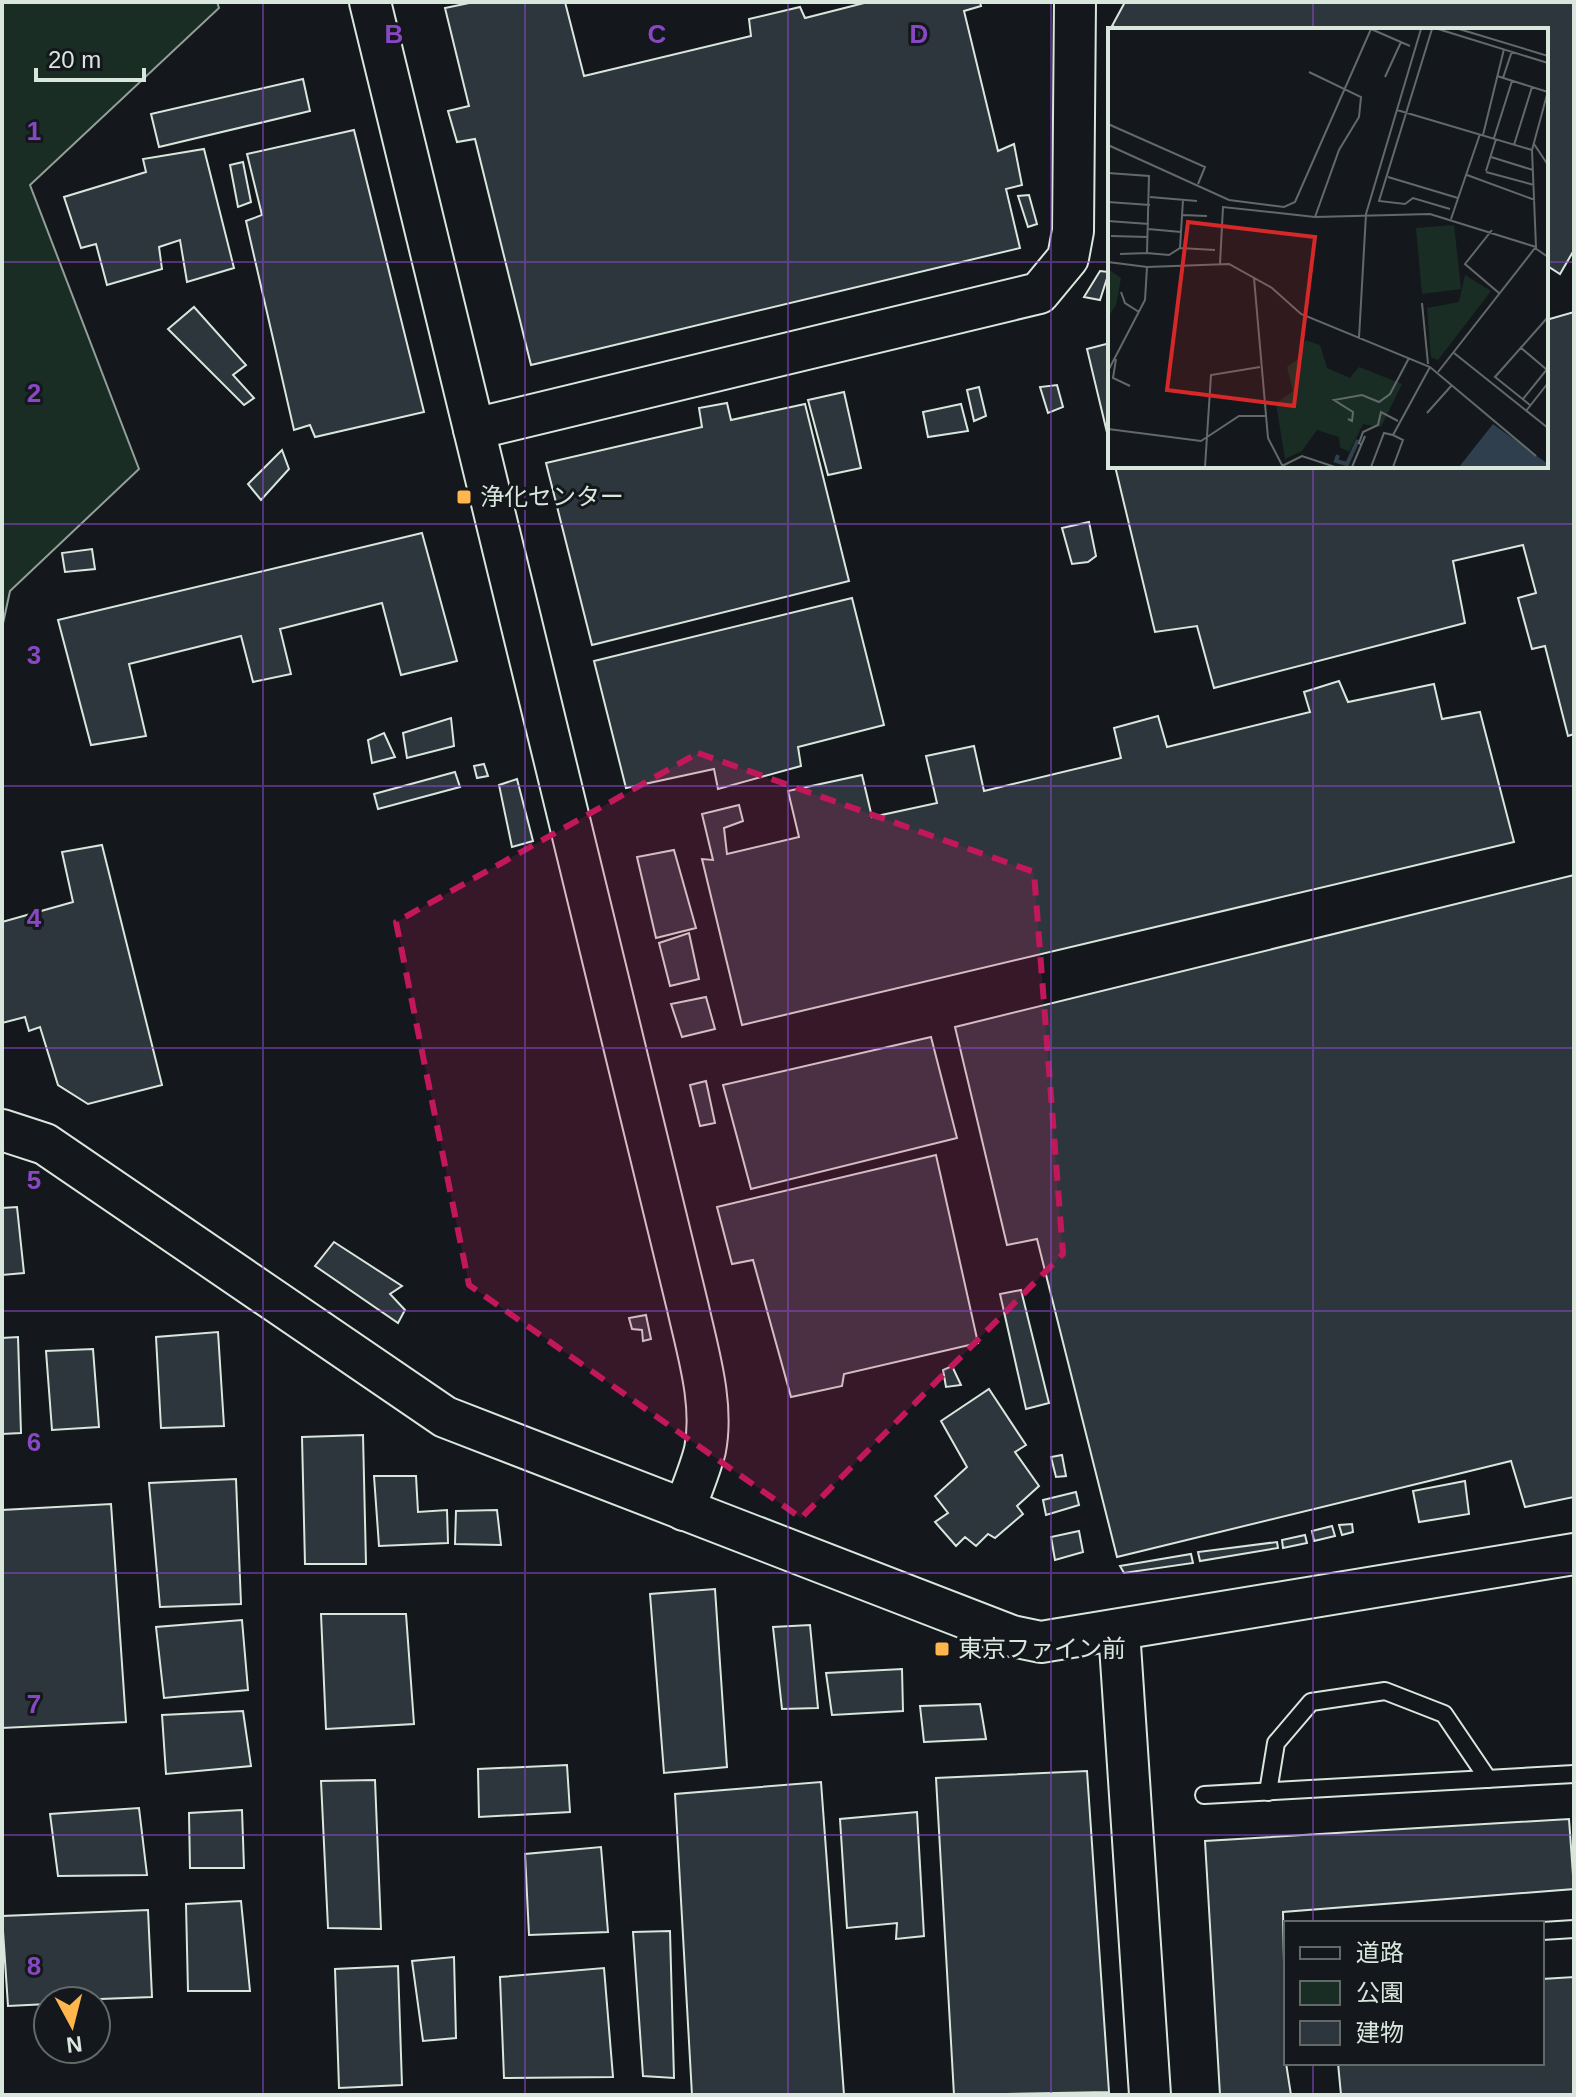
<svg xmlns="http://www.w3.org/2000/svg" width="1576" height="2097" viewBox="0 0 1576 2097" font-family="Helvetica,'Noto Sans JP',sans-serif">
<rect width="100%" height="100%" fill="#14181c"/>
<!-- green -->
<polygon fill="#1a2d24" stroke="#939e99" stroke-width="2" points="2,2 217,2 219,8 30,185 139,469 10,591 2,628"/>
<!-- building -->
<g fill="#2c363c" stroke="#d8e6dc" stroke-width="2">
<polygon points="474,2 565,2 584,76 751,36 749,19 800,7 805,18 868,2 980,2 981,6 964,11 998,151 1014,144 1022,185 1006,189 1020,248 531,365 475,139 457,142 448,111 469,106 445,8"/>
<polygon points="1125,2 1574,2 1574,250 1560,274 1546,265 1546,30 1122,30 1112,26"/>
<polygon points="303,79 310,111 159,147 151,114"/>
<polygon points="354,130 424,412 315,437 310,425 294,430 246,221 262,215 247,154"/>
<polygon points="204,149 234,268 187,282 180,240 159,247 162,269 107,285 96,244 81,248 64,197 146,172 143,159"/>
<polygon points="243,162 251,202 238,207 230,165"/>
<polygon points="1029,195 1037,224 1028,227 1018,196"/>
<polygon points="1100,271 1109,272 1100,300 1084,297"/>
<polygon points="194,307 246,365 233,375 254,398 244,405 168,329"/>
<polygon points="1574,312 1574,734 1568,736 1545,646 1532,649 1518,598 1536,593 1523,545 1453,561 1465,623 1214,688 1197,626 1155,632 1115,466 1546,466 1546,320"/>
<polygon points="1110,343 1110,445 1087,349"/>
<polygon points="1057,385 1063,407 1048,413 1040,387"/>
<polygon points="979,387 986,416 974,421 967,390"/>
<polygon points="844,392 861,468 828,475 808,400"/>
<polygon points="727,403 731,420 805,404 849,581 592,645 546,463 702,427 699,408"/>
<polygon points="961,404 968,431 928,437 923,412"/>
<polygon points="282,450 289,469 261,500 248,484"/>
<polygon points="1089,522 1096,556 1088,562 1072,564 1062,528"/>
<polygon points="422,533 457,661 401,675 382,603 280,629 291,674 253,682 241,636 129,664 146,736 91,745 58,620"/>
<polygon points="92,549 95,569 65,572 62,553"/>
<polygon points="852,598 884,725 798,747 801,766 718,789 714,769 626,788 594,661"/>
<polygon points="1339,681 1348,702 1434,684 1442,719 1480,712 1514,842 742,1025 702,859 713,860 702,814 739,805 743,821 724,828 727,854 799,837 788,791 862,775 872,817 937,803 926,756 974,746 984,791 1121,758 1114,728 1158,716 1167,747 1310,712 1304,692"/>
<polygon points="451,718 454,746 407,758 403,733"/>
<polygon points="384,733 395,757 372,763 368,740"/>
<polygon points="484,764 488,776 477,778 474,766"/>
<polygon points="455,772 460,787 378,809 374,794"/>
<polygon points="517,779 533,841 512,847 499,785"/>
<polygon points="102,845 162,1085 88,1104 58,1085 40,1027 29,1031 25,1017 2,1023 2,922 73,902 62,852"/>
<polygon points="674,850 696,928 656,938 637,857"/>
<polygon points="1574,875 1574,1497 1525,1507 1511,1461 1117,1557 1037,1239 1007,1245 955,1027"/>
<polygon points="689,933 699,979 670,986 659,943"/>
<polygon points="706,997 715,1029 682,1037 671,1004"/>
<polygon points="931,1037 957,1138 751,1189 723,1085"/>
<polygon points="706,1081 715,1123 700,1126 690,1085"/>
<polygon points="936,1155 978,1343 844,1374 842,1386 791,1397 753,1260 732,1264 717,1207"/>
<polygon points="17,1207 24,1273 2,1275 2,1208"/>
<polygon points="334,1242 402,1286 390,1294 405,1310 398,1323 315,1266"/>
<polygon points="1021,1290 1049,1403 1026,1409 1000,1294"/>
<polygon points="646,1315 651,1339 643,1341 642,1330 632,1329 629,1318"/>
<polygon points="218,1332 224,1426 161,1428 156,1337"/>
<polygon points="18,1337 21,1433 2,1434 2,1338"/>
<polygon points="93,1349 99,1427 52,1430 46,1351"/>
<polygon points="952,1366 961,1385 946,1387 943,1370"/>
<polygon points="989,1389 1026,1445 1015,1452 1039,1486 1017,1506 1023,1514 995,1538 988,1534 976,1546 965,1537 956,1546 935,1522 948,1513 935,1496 967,1467 941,1421"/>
<polygon points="363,1435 366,1564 305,1564 302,1437"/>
<polygon points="1062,1455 1066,1476 1056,1477 1051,1457"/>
<polygon points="374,1476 416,1476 418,1512 447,1510 448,1543 379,1546"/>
<polygon points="236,1479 241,1604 160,1607 149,1483"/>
<polygon points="1465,1481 1469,1514 1419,1522 1413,1491"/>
<polygon points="1076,1492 1079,1505 1046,1515 1043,1500"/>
<polygon points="111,1504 126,1722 2,1728 2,1510"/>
<polygon points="497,1510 501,1545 455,1544 456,1511"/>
<polygon points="1352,1524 1353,1532 1342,1535 1339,1525"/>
<polygon points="1332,1526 1335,1536 1314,1541 1312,1531"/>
<polygon points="1079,1531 1083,1552 1055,1560 1051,1537"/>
<polygon points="1305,1535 1307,1543 1283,1548 1282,1540"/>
<polygon points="1277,1542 1278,1548 1200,1561 1198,1552"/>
<polygon points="1191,1554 1193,1563 1124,1573 1120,1566"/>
<polygon points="715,1589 727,1767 664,1773 650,1594"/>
<polygon points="321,1614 406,1614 414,1724 326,1729"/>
<polygon points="242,1620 248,1690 164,1698 156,1627"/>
<polygon points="810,1625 818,1708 782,1709 773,1627"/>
<polygon points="902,1669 903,1711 832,1715 826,1673"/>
<polygon points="980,1704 986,1739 924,1742 920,1706"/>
<polygon points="243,1711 251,1766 166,1774 162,1715"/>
<polygon points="567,1765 570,1812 479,1817 478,1769"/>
<polygon points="1087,1771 1109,2092 954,2095 936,1778"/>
<polygon points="375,1780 381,1929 328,1928 321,1781"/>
<polygon points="821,1782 844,2095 692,2095 675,1794"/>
<polygon points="139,1808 147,1875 58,1876 50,1814"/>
<polygon points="242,1810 244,1868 190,1868 189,1813"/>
<polygon points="917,1812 924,1936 896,1939 897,1923 847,1928 840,1819"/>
<polygon points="1569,1819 1574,1889 1283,1912 1286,2063 1291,2095 1220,2095 1205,1841"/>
<polygon points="601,1847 608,1932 529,1935 525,1854"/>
<polygon points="241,1901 250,1991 188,1991 186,1904"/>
<polygon points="148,1910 152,1997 48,2001 48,2004 8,2006 2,1916"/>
<polygon points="670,1931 674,2078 643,2076 633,1932"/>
<polygon points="454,1957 456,2038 423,2041 412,1961"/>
<polygon points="398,1966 402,2085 339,2088 335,1969"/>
<polygon points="604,1968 613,2077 504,2078 500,1977"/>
<polygon points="1574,1977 1574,2095 1341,2095 1338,2063 1542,2063 1542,1979"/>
</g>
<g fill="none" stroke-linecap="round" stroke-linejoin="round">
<!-- service casing -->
<g stroke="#d8e6dc" stroke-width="20">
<g id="service">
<polyline points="1268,1792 1276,1743 1311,1702 1385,1691 1444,1714 1488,1779"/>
<polyline points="1204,1795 1574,1774"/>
<polyline points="1542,1931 1574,1929"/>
</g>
</g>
<!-- tertiary casing -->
<g stroke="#d8e6dc" stroke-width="44">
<g id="tertiary">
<path d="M370,2l318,1306c10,45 26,96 17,142 -5,20 -14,41 -21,60"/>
<polyline points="474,429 1039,293 1068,258 1073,231 1075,2"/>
<polyline points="2,1130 45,1144 445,1417 1012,1636 1041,1642 1574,1554"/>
<polyline points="1119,1630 1150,2095"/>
</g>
</g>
<!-- service -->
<use href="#service" stroke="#14181c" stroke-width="16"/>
<!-- tertiary -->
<use href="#tertiary" stroke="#14181c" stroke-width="40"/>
</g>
<!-- marked area -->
<path fill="#c2185b" fill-opacity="0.2" stroke="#c2185b" stroke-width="6" stroke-dasharray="16 10" stroke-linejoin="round" d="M698,753l336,119 29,382 -262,264 -332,-233 -73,-363z"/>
<!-- grid -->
<path fill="none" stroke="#8948c3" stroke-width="2" stroke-opacity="0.55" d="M263,2v2093M525,2v2093M788,2v2093M1051,2v2093M1313,2v28M2,262h1108M1546,262h28M1313,466v1457M2,524h1572M2,786h1572M2,1048h1572M2,1311h1572M2,1573h1572M2,1835h1572M1313,2063v32"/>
<!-- markers -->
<g fill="#ffb74d" stroke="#14181c" stroke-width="3">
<rect x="456" y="489" width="16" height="16" rx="4"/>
<rect x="934" y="1641" width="16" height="16" rx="4"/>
</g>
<g text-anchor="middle" stroke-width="6" stroke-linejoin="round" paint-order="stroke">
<!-- poi labels -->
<g font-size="24" fill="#d8e6dc" stroke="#14181c" text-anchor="start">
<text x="480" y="505">浄化センター</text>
<text x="958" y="1657">東京ファイン前</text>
</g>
</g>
<!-- overview -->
<g transform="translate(1108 28)">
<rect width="440" height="440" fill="#14181c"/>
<path d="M346,197l7,64 -39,5 -6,-66zM0,241l13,9 -5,27 -8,12zM357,247l26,16 -53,69 -7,-3 -4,-49 32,-6zM197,312l15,5 7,23 23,10 9,-11 43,17 -21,43 -18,-3 -14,28 -9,-5 -1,-10 -22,-7 -15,21 -17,8 -9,-56 17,-12 -6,-24 12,-9z" fill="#1a2d24"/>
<path d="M385,396l55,40v3h-89z" fill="#2f3f4d"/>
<path fill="none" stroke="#2f3f4d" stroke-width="4" d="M230,427l-2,6 11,3 11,-24"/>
<path fill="none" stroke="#626a69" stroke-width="2" d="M263,1l39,17M324,1l-53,172 26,3 8,-6 37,11M330,1l110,34M351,1l89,27M201,44l52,25 -2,20 -20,33 -24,67M389,48l51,16M277,49l16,-35M395,50l9,-27M289,82l135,40M0,96l97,43 -7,17M375,107l21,-86M386,110l18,-57M426,116l14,21M0,117l121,55 55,7 11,-5 76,-173M406,117l18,-58M383,129l42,13M378,143l10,-32M378,144l48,13M0,145l41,3 -2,77 22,2 11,-7 35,2M359,147l68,25M280,149l70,21M42,169l47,4M0,174l42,3M74,187l25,1M343,191l29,-85M0,193l41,3M40,201l33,3M384,202l-27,34 34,29M3,208l37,1M72,220l3,-48M12,226l27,-1M0,234l39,5 82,-3 43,24 29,26 129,53 106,89M112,236l3,-57 92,10 115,-3 106,33 -4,-97 16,-59M146,250l14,160 15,29M13,264l4,11 14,9M314,275l6,61M251,310l7,-124 55,-185M412,319l26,22M346,325l94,75M8,331l-3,19 17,8M0,343l37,-71 2,-33M330,344l97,-124 13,9M415,371l25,-31M422,377l-35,-28 53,-60M418,383l22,-28M319,385l25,-28M240,391l4,2 1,-9 -19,-12 28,-5 17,7 11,-8 19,-36M0,401l93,12 38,-25h26M254,417l-3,-2 4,-11 15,-7 3,-13 17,9M174,438l20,-10 33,11M97,439l6,-92 49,-8M244,439l13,-31M263,439l13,-34 9,2 37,-68M285,439l10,-27 -10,-5"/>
<path fill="#d62828" fill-opacity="0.15" stroke="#d62828" stroke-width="4" d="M80,194l127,15 -21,169 -127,-16z"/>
<rect width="440" height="440" fill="none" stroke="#d8e6dc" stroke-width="4"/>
</g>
<g font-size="26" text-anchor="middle" font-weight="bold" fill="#8948c3" stroke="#14181c" stroke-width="6" stroke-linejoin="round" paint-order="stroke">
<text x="394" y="43">B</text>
<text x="657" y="43">C</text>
<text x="919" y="43">D</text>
<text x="34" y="140">1</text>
<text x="34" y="402">2</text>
<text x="34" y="664">3</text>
<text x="34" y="927">4</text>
<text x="34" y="1189">5</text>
<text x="34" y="1451">6</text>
<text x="34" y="1713">7</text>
<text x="34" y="1975">8</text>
</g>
<!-- border -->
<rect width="1576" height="2097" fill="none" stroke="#d8e6dc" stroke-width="8"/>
<!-- legend -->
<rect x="1284" y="1921" width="260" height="144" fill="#14181c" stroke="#626a69" stroke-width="2"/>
<rect x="1300" y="1947" width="40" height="12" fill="#14181c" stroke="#626a69" stroke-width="2"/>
<text x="1356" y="1961" font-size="24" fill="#d8e6dc">道路</text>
<rect x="1300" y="1981" width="40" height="24" fill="#1a2d24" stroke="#626a69" stroke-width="2"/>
<text x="1356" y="2001" font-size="24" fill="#d8e6dc">公園</text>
<rect x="1300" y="2021" width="40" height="24" fill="#2c363c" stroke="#626a69" stroke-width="2"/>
<text x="1356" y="2041" font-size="24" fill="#d8e6dc">建物</text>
<!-- north arrow -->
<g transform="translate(72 2025) rotate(173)"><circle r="38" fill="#14181c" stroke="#626a69" stroke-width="2"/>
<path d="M0-6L14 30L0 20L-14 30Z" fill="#ffb74d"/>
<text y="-12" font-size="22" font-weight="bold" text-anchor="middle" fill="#d8e6dc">N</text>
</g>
<!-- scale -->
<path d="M36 68v12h108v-12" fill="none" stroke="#d8e6dc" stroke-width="4"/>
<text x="48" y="68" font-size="24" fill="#d8e6dc" stroke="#14181c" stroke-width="6" paint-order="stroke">20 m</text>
</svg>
